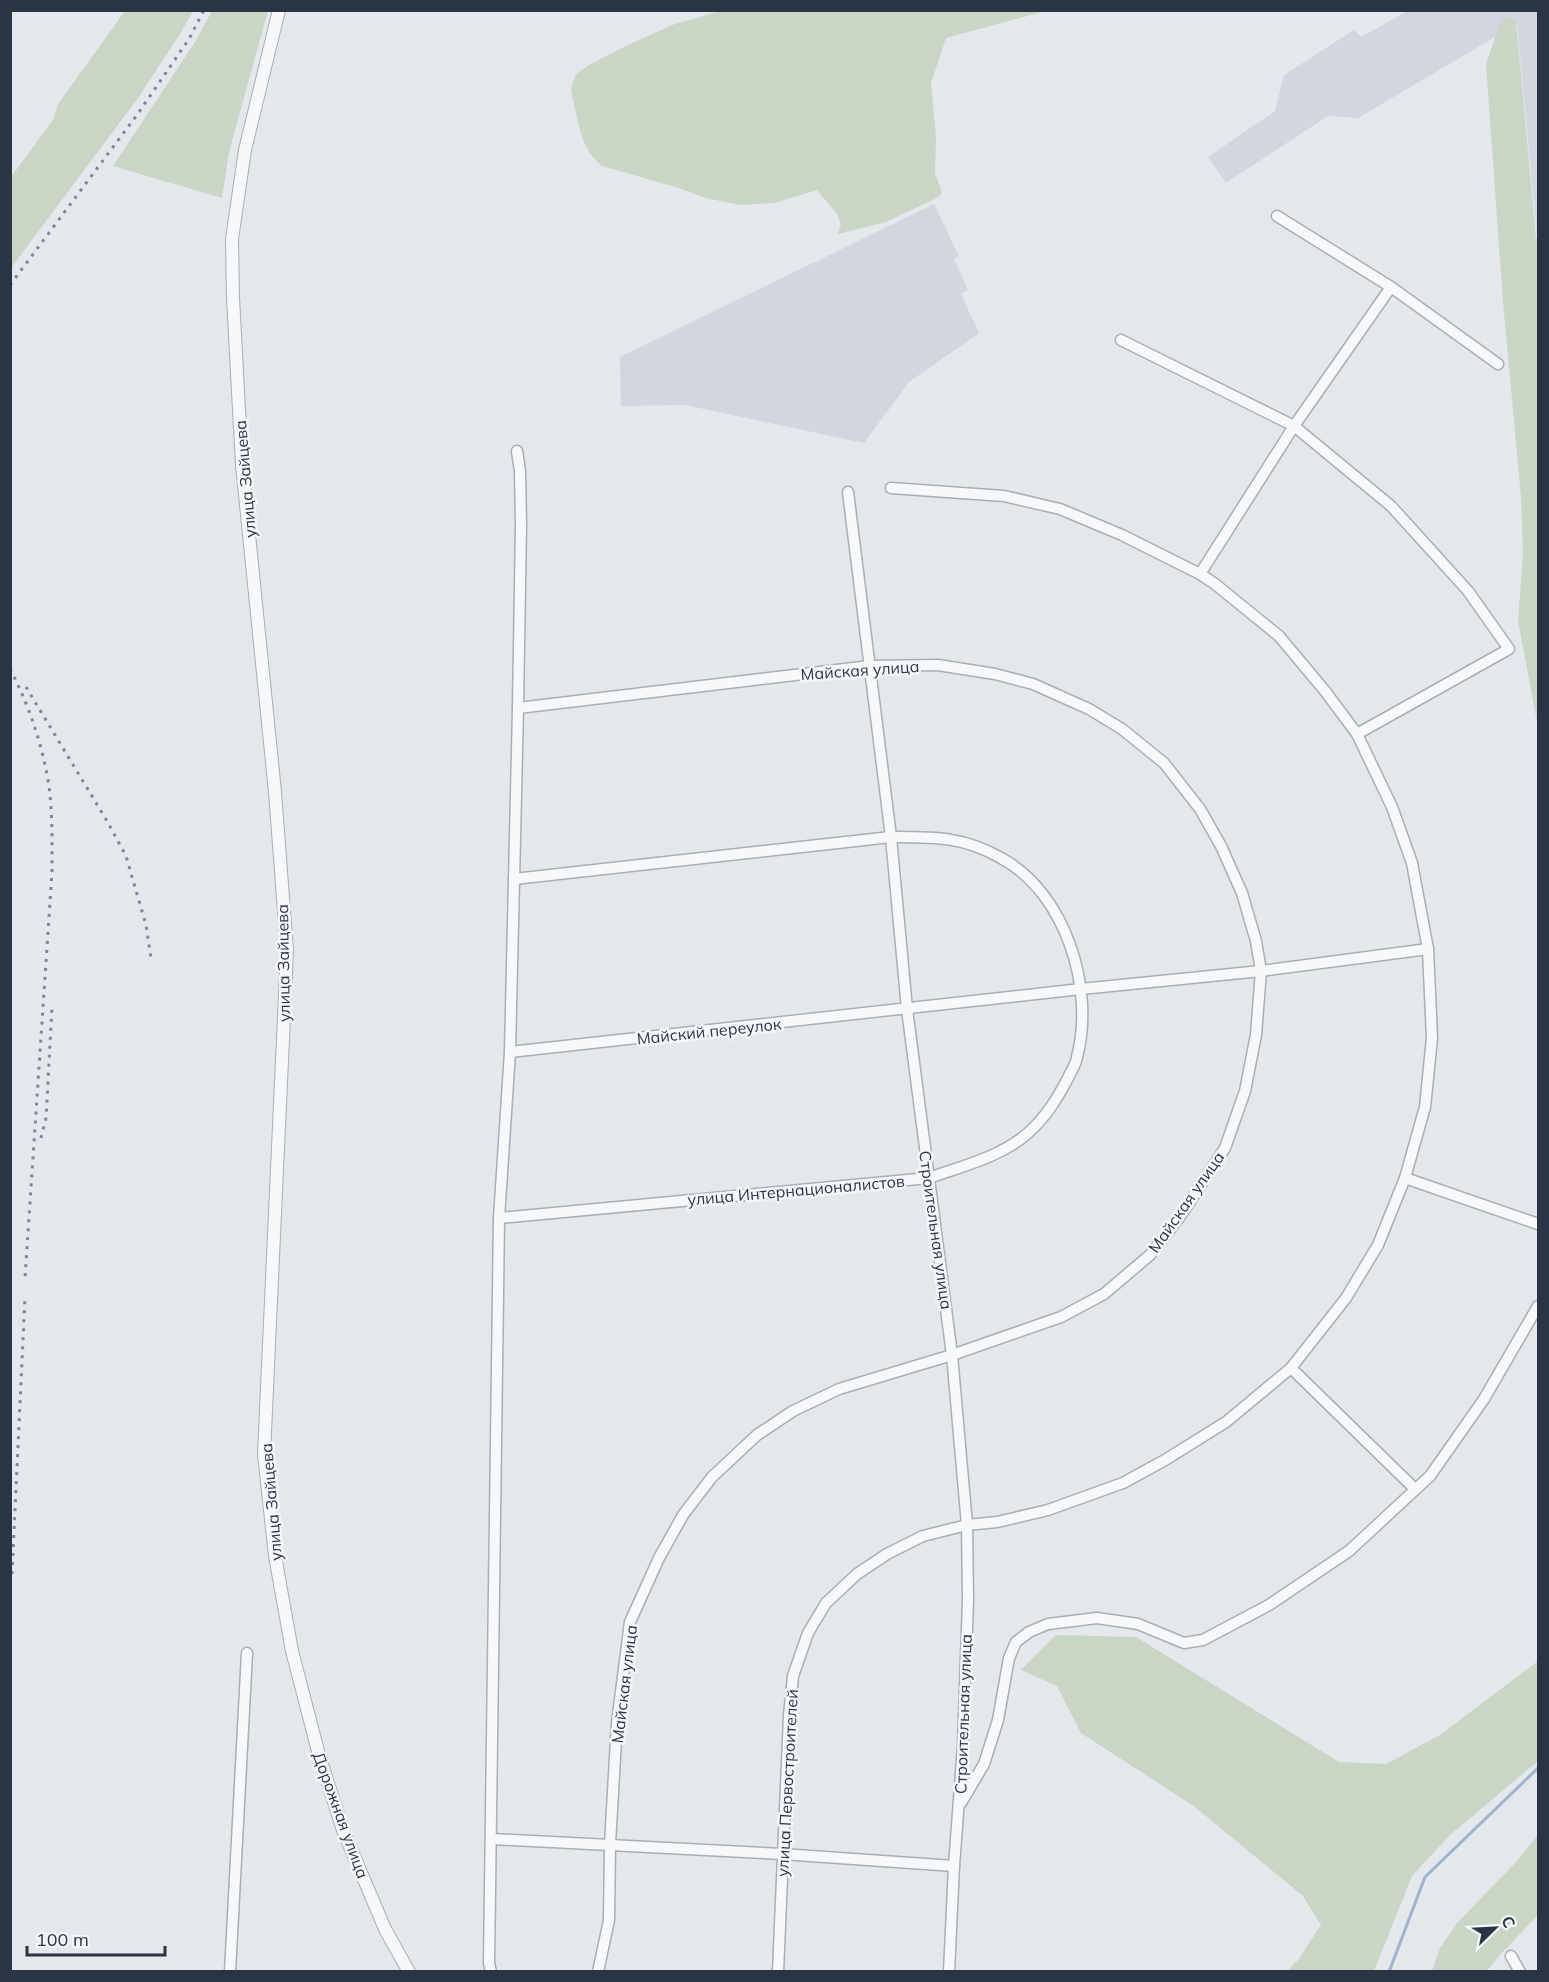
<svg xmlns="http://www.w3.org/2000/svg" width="1549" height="1982" viewBox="0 0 1549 1982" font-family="Mulish,sans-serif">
<rect width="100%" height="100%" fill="#e4e7ec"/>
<!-- built -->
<g fill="#d2d6de">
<polygon points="1408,11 1538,11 1538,236 1537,236 1517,24 1358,118 1328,116 1226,183 1208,157 1275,111 1284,75 1354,30 1361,37"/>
<polygon points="934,204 959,256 954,259 968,290 961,294 979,333 909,382 864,443 685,405 621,406 620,357"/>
</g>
<!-- green -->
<g fill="#c9d6c5">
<polygon points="125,11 193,11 180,34 138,98 11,268 11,177 53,120 58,104"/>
<polygon points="212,11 268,11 229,152 222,198 113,166 195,42"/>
<path d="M720,11v-1l326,1 -100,27 -15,45 5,55 -1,35 7,20 -3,4 -53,25 -48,12 3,-10 -4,-10 -20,-24 -43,13 -34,2 -34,-7 -27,-10 -77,-22c-22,-18 -23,-43 -30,-70l-1,-8 5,-14 13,-9 35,-18 48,-22z"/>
<polygon points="1510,18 1515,19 1517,31 1536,238 1538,238 1538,727 1518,621 1523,554 1521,497 1503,302 1486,64 1499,26 1505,19"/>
<polygon points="1056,1635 1136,1637 1339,1762 1386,1764 1440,1735 1538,1661 1538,1761 1450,1835 1412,1876 1374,1971 1287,1971 1298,1960 1321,1925 1303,1896 1195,1807 1081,1733 1057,1686 1021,1670"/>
<polygon points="1538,1835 1538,1915 1499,1956 1487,1971 1432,1971 1440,1948 1458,1922 1515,1863"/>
</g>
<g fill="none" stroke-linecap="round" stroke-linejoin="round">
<!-- stream -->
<polyline stroke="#9fb4cc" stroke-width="3" points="1389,1972 1425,1877 1538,1768"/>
<!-- minor casing -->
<g stroke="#a9aeb7" stroke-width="13">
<g id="minor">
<polyline points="1277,216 1391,287 1498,364"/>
<polyline points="1121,340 1294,426 1391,506 1468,591 1509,649 1357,734"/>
<polyline points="848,492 891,837 907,1009 952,1355 967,1525 968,1600 963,1746 954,1866 949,1972"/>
<polyline points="1200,574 1294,426 1391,287"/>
<polyline points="518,708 870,666 938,665 995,674 1033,684 1089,709 1122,729 1164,763 1200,809 1221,846 1242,893 1256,941 1261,971 1256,1035 1245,1091 1225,1148 1181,1215 1150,1255 1104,1294 1061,1317 952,1355 839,1389 793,1411 757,1435 712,1477 683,1515 659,1558 630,1622 617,1723 610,1844 609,1920 598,1972"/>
<polyline points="510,1052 1081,989 1261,971 1428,949"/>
<polyline points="1405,1178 1538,1224"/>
<path d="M499,1218l430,-40c33,-12 72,-21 99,-45 18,-16 29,-34 40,-55 3,-7 8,-13 9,-21 18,-68 -11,-164 -76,-199 -38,-22 -68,-21 -110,-21l-377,42"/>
<polyline points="1291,1368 1415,1489"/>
<polyline points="961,1803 984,1764 998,1720 1009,1658 1016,1642 1029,1632 1048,1624 1097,1618 1138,1624 1184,1643 1203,1640 1269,1605 1349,1551 1430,1476 1484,1399 1538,1306"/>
<polyline points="492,1839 782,1854 954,1866"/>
<polyline points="1511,1956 1520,1972"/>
<polyline points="230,1972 247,1653"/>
<polyline points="491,1972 489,1963 499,1218 510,1052 518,708 521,524 520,471 517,451"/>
<polyline points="778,1972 789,1716 793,1676 808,1633 826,1603 857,1574 887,1554 923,1536 967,1525 997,1522 1048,1510 1123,1483 1165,1460 1226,1422 1291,1368 1346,1298 1378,1245 1405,1178 1425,1107 1432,1038 1428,949 1412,863 1392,807 1357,734 1325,691 1279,636 1215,584 1200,574 1122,535 1060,509 1004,496 891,488"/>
</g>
</g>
<!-- tertiary casing -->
<g stroke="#a9aeb7" stroke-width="14">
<polyline id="tertiary" points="279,10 245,150 232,239 233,298 242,465 275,792 287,951 264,1454 275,1556 292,1651 319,1755 343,1830 385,1929 409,1972"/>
</g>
<!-- minor -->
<use href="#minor" stroke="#f7f8fa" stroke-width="10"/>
<!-- tertiary -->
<use href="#tertiary" stroke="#f7f8fa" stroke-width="12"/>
<!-- rail -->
<g stroke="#7d8696" stroke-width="3" stroke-dasharray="3 6" stroke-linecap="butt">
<polyline points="10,285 137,115 189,39 204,10"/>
<path d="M10,669c17,32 30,69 37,105 6,32 5,66 5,98l-27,406"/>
<polyline points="26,687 107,821 126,856 146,925 151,958"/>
<polyline points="41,1138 46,1118 52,1007"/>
<polyline points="12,1574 25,1297"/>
</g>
</g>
<g text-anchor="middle" stroke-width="5" stroke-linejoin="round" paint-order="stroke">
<!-- street labels -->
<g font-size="16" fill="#2b3445" stroke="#f4f6f9">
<text transform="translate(245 479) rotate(-95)" y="6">улица Зайцева</text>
<text transform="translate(860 670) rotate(-4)" y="6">Майская улица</text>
<text transform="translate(283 963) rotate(-91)" y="6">улица Зайцева</text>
<text transform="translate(709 1031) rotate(-6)" y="6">Майский переулок</text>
<text transform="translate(796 1190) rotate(-5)" y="6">улица Интернационалистов</text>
<text transform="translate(1186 1202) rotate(-55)" y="6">Майская улица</text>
<text transform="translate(936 1230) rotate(82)" y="6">Строительная улица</text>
<text transform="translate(271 1502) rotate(-95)" y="6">улица Зайцева</text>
<text transform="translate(624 1684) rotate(-83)" y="6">Майская улица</text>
<text transform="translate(963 1714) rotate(-88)" y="6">Строительная улица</text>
<text transform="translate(787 1783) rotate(-87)" y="6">улица Первостроителей</text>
<text transform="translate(341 1815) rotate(70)" y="6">Дорожная улица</text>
</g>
</g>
<!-- border -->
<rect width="1549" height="1982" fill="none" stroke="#2b3445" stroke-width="24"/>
<!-- north arrow -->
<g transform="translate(1495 1928) rotate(66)" stroke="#f4f6f9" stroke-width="4.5" paint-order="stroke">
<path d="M0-4.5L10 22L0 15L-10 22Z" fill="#2b3445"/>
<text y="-9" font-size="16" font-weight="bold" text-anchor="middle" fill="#2b3445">С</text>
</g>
<!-- scale -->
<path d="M27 1946v9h138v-9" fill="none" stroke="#2b3445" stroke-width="3"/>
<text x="36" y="1946" font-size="18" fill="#2b3445" stroke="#f4f6f9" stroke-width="4.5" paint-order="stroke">100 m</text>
</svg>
